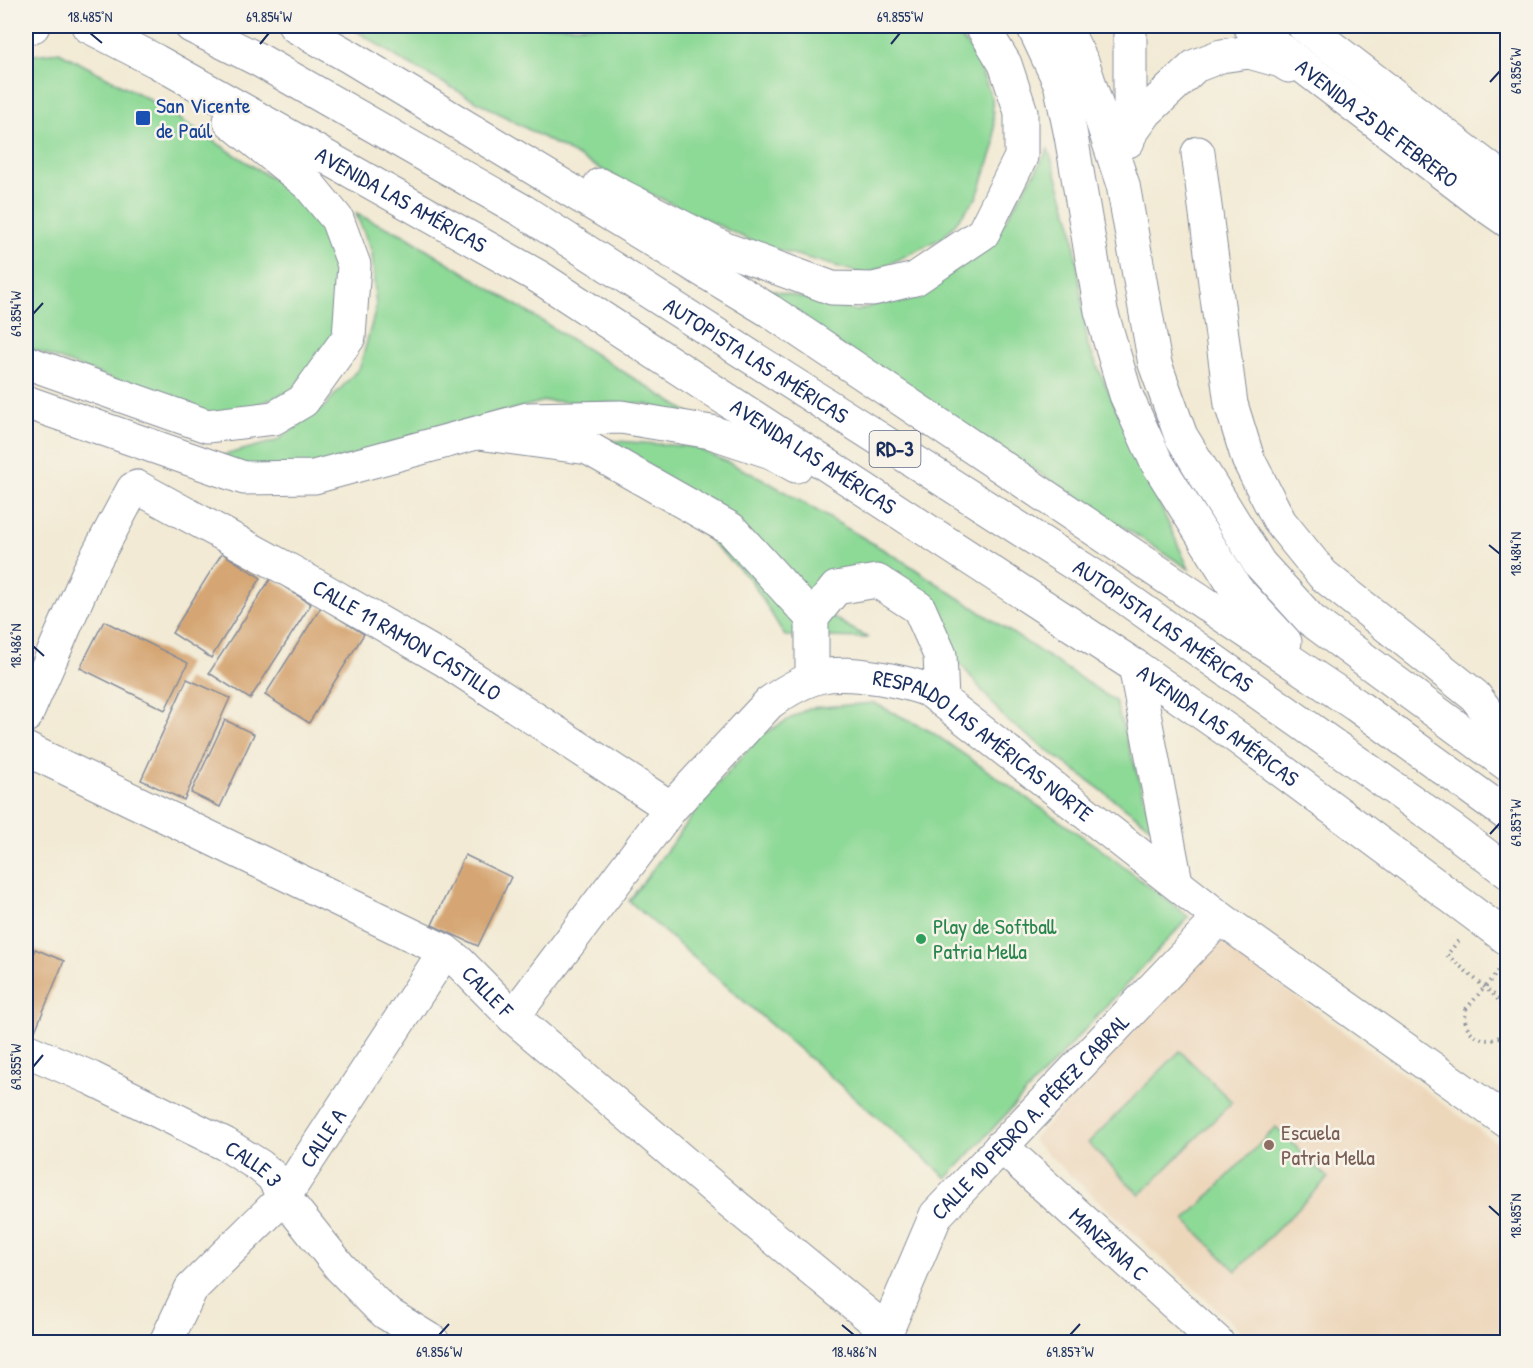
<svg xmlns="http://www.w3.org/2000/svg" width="1533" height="1368" viewBox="0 0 1533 1368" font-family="'Patrick Hand',sans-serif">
<rect width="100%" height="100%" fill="#f7f3e8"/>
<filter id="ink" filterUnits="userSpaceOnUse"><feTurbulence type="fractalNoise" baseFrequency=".0167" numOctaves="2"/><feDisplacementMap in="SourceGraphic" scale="12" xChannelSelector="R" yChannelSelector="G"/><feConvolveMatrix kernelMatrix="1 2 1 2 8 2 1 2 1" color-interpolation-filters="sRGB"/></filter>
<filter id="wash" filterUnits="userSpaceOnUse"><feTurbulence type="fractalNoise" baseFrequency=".008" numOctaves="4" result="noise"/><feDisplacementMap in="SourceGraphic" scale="24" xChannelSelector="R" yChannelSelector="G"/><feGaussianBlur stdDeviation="1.35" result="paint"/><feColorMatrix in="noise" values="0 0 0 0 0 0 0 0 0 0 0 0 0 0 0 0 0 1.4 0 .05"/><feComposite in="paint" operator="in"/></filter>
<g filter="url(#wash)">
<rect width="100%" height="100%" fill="#f2ead4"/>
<!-- built -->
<polygon fill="#edd7bb" points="1219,941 1507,1150 1507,1342 1253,1342 1032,1140"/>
<!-- green -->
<g fill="#8dd996" stroke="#54847a" stroke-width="1.5">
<polygon points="349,26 948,26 973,51 992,98 995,144 977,197 944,237 867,275 758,244 621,180 403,61"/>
<polygon points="59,52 150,100 282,185 317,212 337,270 334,337 291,391 246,409 210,415 26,347 26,56"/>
<polygon points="1048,149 1072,225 1088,346 1189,569 743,283 857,311 934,284 989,247 1037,169"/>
<polygon points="356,214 404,235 707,424 646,404 545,401 418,435 315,467 247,466 220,456 276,441 324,407 360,367 376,308 372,252"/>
<polygon points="591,439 695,447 761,478 903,561 1115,701 1154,829 1005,719 963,667 897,600 850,592 815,607 868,638 785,636 751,580 661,494"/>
<polygon points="874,703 930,731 1099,848 1189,917 947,1178 629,901 709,794 761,735 809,708"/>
<polygon points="1180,1051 1232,1102 1140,1195 1088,1143"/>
<polygon points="1276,1127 1328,1178 1236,1271 1185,1220"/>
</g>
<g id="blocks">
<!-- building -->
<g fill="#d5a673">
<polygon points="222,553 261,578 211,658 172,633"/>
<polygon points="271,578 311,604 250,699 209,673"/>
<polygon points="321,607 364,634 309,723 265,695"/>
<polygon points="104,621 188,663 165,710 80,668"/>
<polygon points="187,679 230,698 184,800 141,780"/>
<polygon points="225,720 254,734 220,807 191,793"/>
<polygon points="465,855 511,877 478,946 432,925"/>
<polygon points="35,949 64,961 35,1031 26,1026 26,972"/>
</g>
</g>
</g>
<g filter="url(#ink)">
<use href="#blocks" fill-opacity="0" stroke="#868c99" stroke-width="1.5"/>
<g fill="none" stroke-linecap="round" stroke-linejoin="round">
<!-- minor casing -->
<g stroke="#868c99" stroke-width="35">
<g id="minor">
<polyline points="1198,153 1231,404 1248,459 1280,522 1323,575 1475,696 1508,739"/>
<polyline points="479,433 588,448 731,529 812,618"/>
<polyline points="1135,666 1176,882"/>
<polyline points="812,678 812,618 836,588 877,581 919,608 940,655 942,699"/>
<path id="s1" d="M26,716l63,-145 44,-82 4,-2 157,86 151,87 226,148"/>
<path id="s2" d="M26,749l419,202 13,10 55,56 214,182 160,132"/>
<path id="s3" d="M513,1017l158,-209 98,-105c42,-30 61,-33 111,-25 17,3 33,6 50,13l290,227 288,204"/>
<path id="s4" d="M26,1050l65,28 134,66 35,22 13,11 11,20 56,70 35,36 11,10 47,29"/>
<path id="s5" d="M1001,1146l216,196"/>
<path id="s6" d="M166,1342l25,-53 93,-92 161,-246"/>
<path id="s7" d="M882,1342l54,-127 284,-297"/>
</g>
</g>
<!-- major casing -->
<g stroke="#868c99" stroke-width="35">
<g id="major">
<path id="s8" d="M88,26l68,35 383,216 596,389 103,72 270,201"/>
<polyline points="1064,26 1083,64 1123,185 1155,364 1181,436 1259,563 1311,620 1508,765"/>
<path id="s9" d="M1250,26l232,177 26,18"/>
<polyline points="1304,26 1508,183"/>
<polyline points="26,28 33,26"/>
<polyline points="1128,137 1146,112 1195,66 1221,56 1249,52 1281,61 1289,66"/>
<polyline points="1128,141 1130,104 1130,26"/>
<polyline points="26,362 207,426 274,418 303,401 349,337 354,265 337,219 309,185 230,121"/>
<polyline points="26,402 244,478 314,477 528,419 621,417 711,432 771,452 796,466"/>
</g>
</g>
<!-- highway casing -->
<g stroke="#868c99" stroke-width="35">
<g id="highway">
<path id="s10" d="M191,26l68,34 264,151 580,371 348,247 57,43"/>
<polyline points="295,26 350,57 770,311 1356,705 1508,815"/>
<polyline points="1033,26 1060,83 1071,136 1101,311 1126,395 1156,461 1236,589 1285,642"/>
<polyline points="600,185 725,249 832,288 873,289 915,279 983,233 1021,157 1021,112 1005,64 982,26"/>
</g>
</g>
<!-- path -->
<g stroke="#868c99" stroke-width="4" stroke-dasharray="1.5 4.5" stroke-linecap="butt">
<polyline points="1458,941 1447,955 1495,996 1505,1008 1508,1019"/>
<path d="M1466,1009c0,4 -2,10 0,14 4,16 28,24 38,9 2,-2 2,-6 4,-9"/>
</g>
<!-- minor -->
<use href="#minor" stroke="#fff" stroke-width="33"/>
<!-- major -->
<use href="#major" stroke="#fff" stroke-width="33"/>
<!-- highway -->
<use href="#highway" stroke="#fff" stroke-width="33"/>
<!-- path-bridge -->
<polyline stroke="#868c99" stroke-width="4" stroke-dasharray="1.5 4.5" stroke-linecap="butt" points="1466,1009 1508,960"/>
</g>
</g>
<!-- ticks -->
<path fill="none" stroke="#1b2f5e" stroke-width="2" d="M90,33l12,10M260,44l9,-11M891,44l9,-11M1490,82l10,-11M33,314l10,-11M1489,545l11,9M33,646l11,10M1490,834l10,-11M33,1067l10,-12M1489,1206l11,10M842,1325l12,10M439,1335l10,-11M1070,1335l10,-11"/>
<!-- markers -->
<rect fill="#1a4fb4" stroke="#f7f3e8" stroke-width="2" x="135" y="110" width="16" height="16" rx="3"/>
<circle fill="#2e9e5b" stroke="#f7f3e8" stroke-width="2" cx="921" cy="939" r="6"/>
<circle fill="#8d6e63" stroke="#f7f3e8" stroke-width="2" cx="1269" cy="1145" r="6"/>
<g text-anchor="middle" stroke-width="5" stroke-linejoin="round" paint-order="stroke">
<!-- shield labels -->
<rect fill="#f7f3e8" stroke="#5d6a87" stroke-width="1.5" x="869.5" y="431" width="51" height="36" rx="4.5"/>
<g font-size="21" font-weight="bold" fill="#1b2f5e">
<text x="895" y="456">RD-3</text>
</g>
<!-- transit labels -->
<g font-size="22" fill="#164399" stroke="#f7f3e8" text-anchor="start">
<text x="156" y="113">San Vicente<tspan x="156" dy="25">de Paúl</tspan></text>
</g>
<!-- street labels -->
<g font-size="22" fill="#1b2f5e" stroke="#f7f3e8">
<text dy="8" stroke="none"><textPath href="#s9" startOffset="160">AVENIDA 25 DE FEBRERO</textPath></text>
<text dy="8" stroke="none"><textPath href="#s8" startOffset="358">AVENIDA LAS AMÉRICAS</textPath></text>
<text dy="8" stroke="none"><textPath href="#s10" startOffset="657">AUTOPISTA LAS AMÉRICAS</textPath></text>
<text dy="8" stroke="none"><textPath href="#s8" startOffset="844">AVENIDA LAS AMÉRICAS</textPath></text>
<text dy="8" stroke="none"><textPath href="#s10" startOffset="1143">AUTOPISTA LAS AMÉRICAS</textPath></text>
<text dy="8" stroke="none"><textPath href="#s1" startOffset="566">CALLE 11 RAMON CASTILLO</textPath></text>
<text dy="8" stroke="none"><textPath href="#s8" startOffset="1330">AVENIDA LAS AMÉRICAS</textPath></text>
<text dy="8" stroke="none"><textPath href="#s3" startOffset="648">RESPALDO LAS AMÉRICAS NORTE</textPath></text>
<text dy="8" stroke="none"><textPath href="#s2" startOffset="524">CALLE F</textPath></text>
<text dy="8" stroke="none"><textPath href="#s7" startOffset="274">CALLE 10 PEDRO A. PÉREZ CABRAL</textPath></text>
<text dy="8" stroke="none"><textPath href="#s6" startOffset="260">CALLE A</textPath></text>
<text dy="8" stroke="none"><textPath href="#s4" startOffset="255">CALLE 3</textPath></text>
<text dy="8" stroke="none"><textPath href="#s5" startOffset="146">MANZANA C</textPath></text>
</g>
<!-- leisure labels -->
<g font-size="22" fill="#27864d" stroke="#f7f3e8" text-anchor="start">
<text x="933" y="934">Play de Softball<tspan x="933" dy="25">Patria Mella</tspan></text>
</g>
<!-- education labels -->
<g font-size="22" fill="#785e54" stroke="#f7f3e8" text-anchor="start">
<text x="1281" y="1140">Escuela<tspan x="1281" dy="25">Patria Mella</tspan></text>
</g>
</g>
<!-- margin -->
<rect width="1533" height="1368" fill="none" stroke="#f7f3e8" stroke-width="66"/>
<rect x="33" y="33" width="1467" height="1302" fill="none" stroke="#1b2f5e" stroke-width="2"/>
<g font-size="15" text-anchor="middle" fill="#1b2f5e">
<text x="90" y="22">18.485°N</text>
<text x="269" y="22">69.854°W</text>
<text x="900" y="22">69.855°W</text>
<text transform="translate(1516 71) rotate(-90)" y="5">69.856°W</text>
<text transform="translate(16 314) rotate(-90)" y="5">69.854°W</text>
<text transform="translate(1516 554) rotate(-90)" y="5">18.484°N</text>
<text transform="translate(16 646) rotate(-90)" y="5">18.486°N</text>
<text transform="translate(1516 823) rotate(-90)" y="5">69.857°W</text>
<text transform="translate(16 1067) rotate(-90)" y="5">69.855°W</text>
<text transform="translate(1516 1216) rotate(-90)" y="5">18.485°N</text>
<text x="439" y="1357">69.856°W</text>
<text x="854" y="1357">18.486°N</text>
<text x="1070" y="1357">69.857°W</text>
</g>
</svg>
